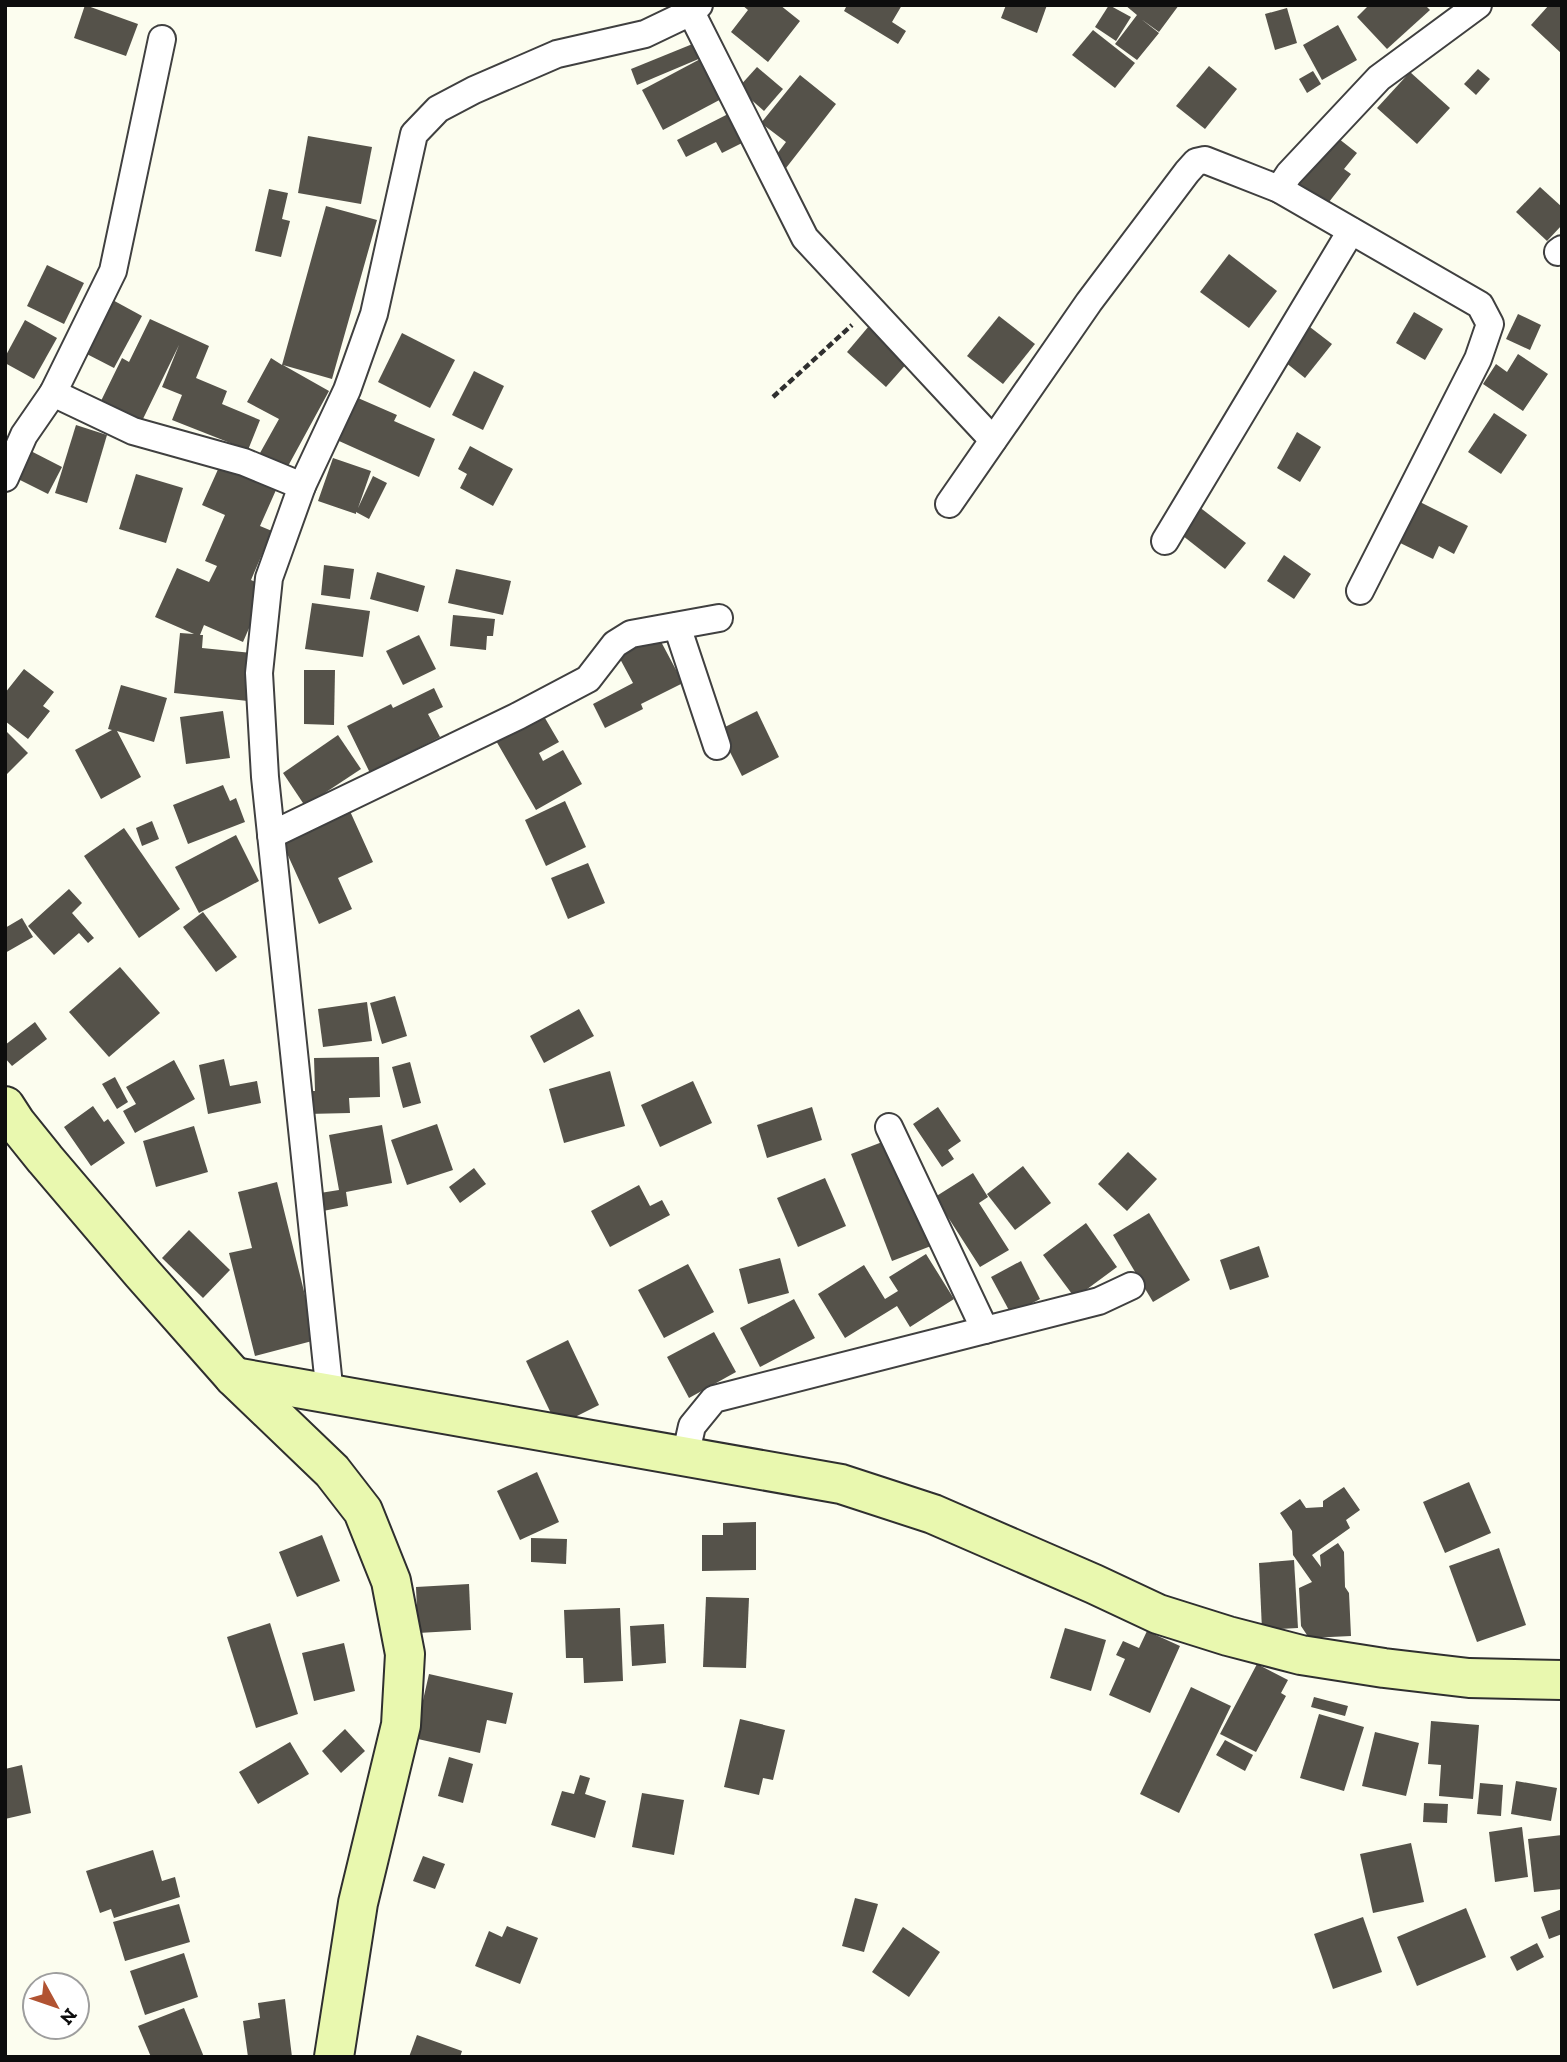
<svg xmlns="http://www.w3.org/2000/svg" width="1567" height="2062" viewBox="0 0 1567 2062" font-family="'Zilla Slab',serif">
<rect width="100%" height="100%" fill="#fcfdef"/>
<!-- building -->
<g fill="#55524a">
<polygon points="85,5 138,24 126,56 74,38"/>
<polygon points="742,5 780,5 800,21 768,62 731,32 748,10"/>
<polygon points="847,5 902,5 892,22 906,31 898,44 844,11"/>
<polygon points="1006,5 1047,5 1037,33 1001,18"/>
<polygon points="1109,5 1131,17 1116,41 1095,27"/>
<polygon points="1125,5 1179,5 1159,32 1141,19 1159,33 1137,60 1115,44 1137,15"/>
<polygon points="1369,5 1425,5 1430,10 1387,49 1357,17"/>
<polygon points="1549,5 1560,5 1562,7 1562,54 1531,25"/>
<polygon points="1287,8 1297,43 1275,50 1265,14"/>
<polygon points="1338,25 1357,60 1322,80 1303,45"/>
<polygon points="1093,30 1135,63 1115,88 1072,55"/>
<polygon points="695,43 701,58 637,85 631,69"/>
<polygon points="704,57 725,97 663,130 642,90"/>
<polygon points="1209,66 1237,89 1205,129 1176,106"/>
<polygon points="757,67 783,89 764,111 738,88"/>
<polygon points="1478,69 1490,79 1476,95 1464,84"/>
<polygon points="1313,71 1321,84 1307,93 1299,79"/>
<polygon points="1410,72 1450,108 1417,144 1377,108"/>
<polygon points="800,75 836,104 786,168 774,158 786,142 761,123"/>
<polygon points="732,112 746,141 722,153 716,142 686,157 677,140"/>
<polygon points="1334,135 1357,153 1344,169 1351,174 1325,207 1296,184"/>
<polygon points="308,136 372,147 361,204 298,193"/>
<polygon points="1540,187 1562,207 1562,225 1547,241 1516,212"/>
<polygon points="269,189 288,193 282,219 290,221 281,257 255,251"/>
<polygon points="326,206 377,220 332,379 283,365 329,391 287,468 260,453 279,419 247,402 271,358 282,365"/>
<polygon points="1229,254 1277,291 1249,328 1200,292"/>
<polygon points="47,265 84,283 64,324 27,306"/>
<polygon points="109,298 142,316 114,368 81,351"/>
<polygon points="1414,312 1443,329 1425,360 1396,343"/>
<polygon points="1518,314 1541,325 1530,350 1506,339"/>
<polygon points="999,316 1035,344 1003,384 967,356"/>
<polygon points="150,319 209,346 196,378 227,391 222,404 260,420 248,450 172,420 182,395 162,387 179,345 141,423 100,403 122,358 129,362"/>
<polygon points="25,320 57,338 34,379 5,363 5,357"/>
<polygon points="1306,324 1332,344 1305,378 1280,358"/>
<polygon points="869,326 909,361 886,387 847,352"/>
<polygon points="402,333 455,360 430,408 378,382"/>
<polygon points="1518,354 1548,374 1523,411 1483,384 1496,364 1507,372"/>
<polygon points="474,371 504,386 483,430 452,415"/>
<polygon points="358,398 397,415 394,421 435,439 419,477 339,441"/>
<polygon points="1494,413 1527,435 1501,474 1468,452"/>
<polygon points="76,425 107,435 87,503 55,493"/>
<polygon points="1297,432 1321,447 1300,482 1277,468"/>
<polygon points="470,446 513,469 493,506 460,488 467,474 458,469"/>
<polygon points="23,447 62,467 48,494 8,474"/>
<polygon points="333,458 371,471 358,508 373,476 387,483 369,519 356,512 356,514 318,501"/>
<polygon points="220,465 276,490 260,526 272,531 251,580 267,587 243,642 204,625 200,635 203,635 202,648 252,653 248,701 174,693 180,633 194,634 155,617 177,568 209,582 217,566 205,561 225,515 202,505"/>
<polygon points="136,474 183,488 166,543 119,529"/>
<polygon points="1412,498 1468,526 1454,554 1439,546 1433,559 1392,539"/>
<polygon points="1198,506 1246,543 1225,569 1178,532"/>
<polygon points="1284,555 1311,574 1294,599 1267,581"/>
<polygon points="324,565 354,569 350,599 321,595"/>
<polygon points="456,569 511,581 503,615 448,603"/>
<polygon points="377,572 425,586 418,612 370,599"/>
<polygon points="312,603 370,611 363,657 305,649"/>
<polygon points="453,615 495,619 493,636 487,636 486,650 450,646"/>
<polygon points="419,635 436,669 403,685 386,651"/>
<polygon points="658,636 683,683 641,704 643,709 605,728 593,704 633,683 619,657"/>
<polygon points="24,669 54,692 43,706 50,711 28,739 5,721 5,693"/>
<polygon points="304,670 335,670 334,725 304,724"/>
<polygon points="121,685 167,698 154,742 117,731 141,777 101,799 75,750 112,730 108,729"/>
<polygon points="434,688 443,707 428,714 440,737 370,773 347,726 391,704 393,708"/>
<polygon points="223,711 230,758 186,764 180,717"/>
<polygon points="757,711 779,757 742,776 719,730"/>
<polygon points="542,713 559,742 539,753 543,761 563,750 582,784 536,810 495,739"/>
<polygon points="5,730 28,753 5,776"/>
<polygon points="338,735 361,769 305,806 283,773"/>
<polygon points="223,785 230,801 236,798 245,822 188,844 173,805"/>
<polygon points="565,801 586,847 546,866 525,820"/>
<polygon points="349,809 373,862 338,878 352,909 319,924 281,840"/>
<polygon points="152,821 159,839 142,846 136,828"/>
<polygon points="124,828 180,909 139,938 84,856"/>
<polygon points="236,835 259,881 199,913 175,867"/>
<polygon points="588,863 605,903 568,919 551,878"/>
<polygon points="69,889 82,903 72,913 94,938 88,943 79,933 54,955 28,926"/>
<polygon points="203,912 237,957 216,972 183,927"/>
<polygon points="22,918 33,937 5,953 5,928"/>
<polygon points="120,967 160,1013 109,1057 69,1012"/>
<polygon points="395,996 407,1036 382,1044 370,1003"/>
<polygon points="367,1002 372,1041 323,1047 318,1009"/>
<polygon points="579,1009 594,1036 544,1063 530,1036"/>
<polygon points="35,1022 47,1039 12,1066 5,1058 5,1045"/>
<polygon points="379,1057 380,1097 349,1098 350,1113 307,1114 306,1091 315,1091 314,1058"/>
<polygon points="224,1059 230,1086 257,1081 261,1103 208,1114 199,1065"/>
<polygon points="174,1060 195,1099 135,1133 123,1111 136,1104 126,1087"/>
<polygon points="410,1062 421,1103 403,1108 392,1067"/>
<polygon points="610,1071 625,1126 564,1143 549,1089"/>
<polygon points="115,1077 128,1102 117,1109 102,1084"/>
<polygon points="693,1081 712,1123 660,1147 641,1105"/>
<polygon points="93,1106 104,1122 108,1119 125,1143 91,1166 64,1127"/>
<polygon points="812,1107 822,1140 767,1158 757,1125"/>
<polygon points="938,1107 961,1141 948,1150 954,1159 942,1167 913,1124"/>
<polygon points="437,1124 453,1170 407,1185 391,1140"/>
<polygon points="382,1125 392,1183 346,1192 348,1206 323,1211 320,1193 339,1190 329,1135"/>
<polygon points="194,1126 208,1172 156,1187 143,1141"/>
<polygon points="890,1139 931,1246 892,1261 851,1154"/>
<polygon points="1128,1152 1157,1179 1127,1211 1098,1184"/>
<polygon points="1023,1166 1051,1203 1015,1230 987,1194"/>
<polygon points="474,1168 486,1184 460,1203 449,1187"/>
<polygon points="973,1173 988,1197 979,1203 1009,1250 980,1267 935,1197"/>
<polygon points="825,1178 846,1226 798,1247 777,1198"/>
<polygon points="277,1182 316,1340 255,1356 229,1253 252,1248 238,1192"/>
<polygon points="639,1185 650,1206 662,1200 670,1215 610,1247 591,1211"/>
<polygon points="1149,1213 1190,1280 1153,1302 1113,1235"/>
<polygon points="1086,1223 1117,1267 1075,1298 1043,1255"/>
<polygon points="189,1230 230,1270 203,1298 162,1258"/>
<polygon points="1259,1246 1269,1277 1230,1290 1220,1260"/>
<polygon points="926,1254 954,1299 910,1327 897,1306 845,1338 818,1294 864,1265 885,1299 898,1291 889,1277"/>
<polygon points="780,1258 789,1293 748,1304 739,1269"/>
<polygon points="1021,1261 1040,1299 1011,1314 991,1277"/>
<polygon points="688,1264 714,1312 664,1338 638,1290"/>
<polygon points="794,1299 815,1338 760,1367 740,1328"/>
<polygon points="714,1332 736,1372 689,1398 667,1357"/>
<polygon points="568,1340 599,1405 557,1426 526,1361"/>
<polygon points="537,1472 559,1522 520,1540 497,1491"/>
<polygon points="1469,1482 1491,1533 1445,1553 1423,1502"/>
<polygon points="1344,1487 1360,1510 1346,1520 1350,1528 1312,1555 1321,1567 1320,1555 1338,1543 1344,1552 1345,1587 1349,1593 1351,1636 1309,1638 1301,1626 1299,1588 1312,1582 1293,1555 1292,1531 1280,1513 1300,1499 1306,1508 1323,1507 1323,1501"/>
<polygon points="756,1522 756,1570 702,1571 702,1535 723,1535 723,1523"/>
<polygon points="322,1535 340,1581 297,1597 279,1552"/>
<polygon points="531,1538 567,1539 566,1564 531,1562"/>
<polygon points="1499,1548 1526,1625 1477,1642 1449,1566"/>
<polygon points="1294,1560 1298,1628 1262,1630 1259,1563"/>
<polygon points="469,1584 471,1630 418,1633 416,1587"/>
<polygon points="706,1597 749,1598 746,1668 703,1667"/>
<polygon points="620,1608 623,1681 584,1683 583,1658 566,1658 564,1610"/>
<polygon points="270,1623 298,1714 256,1728 227,1637"/>
<polygon points="664,1624 666,1663 632,1666 630,1626"/>
<polygon points="1065,1628 1106,1640 1091,1691 1050,1678"/>
<polygon points="1147,1631 1180,1646 1150,1713 1109,1695 1125,1659 1116,1655 1123,1641 1139,1648"/>
<polygon points="344,1643 355,1691 314,1701 302,1653"/>
<polygon points="1257,1664 1288,1680 1281,1693 1286,1696 1256,1752 1220,1734"/>
<polygon points="429,1674 513,1693 506,1724 487,1720 480,1753 418,1739 422,1722 418,1722"/>
<polygon points="1191,1687 1231,1706 1179,1813 1140,1794"/>
<polygon points="1314,1697 1348,1706 1345,1716 1311,1707"/>
<polygon points="1319,1714 1364,1727 1344,1791 1300,1778"/>
<polygon points="740,1719 785,1730 773,1780 763,1778 759,1795 724,1787"/>
<polygon points="1431,1721 1479,1725 1473,1799 1439,1796 1441,1765 1428,1764"/>
<polygon points="345,1729 365,1751 341,1773 322,1751"/>
<polygon points="1375,1732 1419,1743 1406,1796 1362,1786"/>
<polygon points="1225,1740 1253,1755 1245,1771 1216,1755"/>
<polygon points="290,1742 309,1774 258,1804 239,1772"/>
<polygon points="449,1757 473,1764 463,1803 438,1796"/>
<polygon points="22,1765 31,1813 5,1819 5,1769"/>
<polygon points="580,1775 590,1778 585,1794 606,1801 595,1838 551,1825 562,1791 574,1794"/>
<polygon points="1516,1781 1557,1788 1551,1821 1511,1814"/>
<polygon points="1480,1783 1503,1785 1501,1816 1477,1814"/>
<polygon points="642,1793 684,1800 674,1855 632,1847"/>
<polygon points="1424,1803 1448,1804 1447,1823 1423,1822"/>
<polygon points="1522,1827 1528,1877 1495,1882 1489,1832"/>
<polygon points="1562,1835 1562,1889 1534,1892 1528,1839"/>
<polygon points="1411,1843 1424,1902 1373,1913 1360,1854"/>
<polygon points="153,1850 162,1881 175,1877 180,1897 114,1918 111,1909 100,1913 86,1871"/>
<polygon points="423,1856 445,1864 435,1889 413,1881"/>
<polygon points="855,1898 878,1904 864,1952 842,1946"/>
<polygon points="179,1904 190,1942 125,1961 113,1922"/>
<polygon points="1466,1908 1486,1957 1417,1986 1397,1937"/>
<polygon points="1562,1909 1562,1934 1549,1939 1541,1917"/>
<polygon points="1363,1917 1382,1972 1333,1989 1314,1934"/>
<polygon points="507,1926 538,1938 520,1984 475,1966 489,1931 502,1937"/>
<polygon points="903,1927 940,1952 909,1997 872,1972"/>
<polygon points="1537,1943 1544,1957 1517,1971 1510,1957"/>
<polygon points="184,1953 198,1997 145,2015 130,1971"/>
<polygon points="285,1999 292,2057 248,2057 243,2021 260,2018 258,2003"/>
<polygon points="184,2008 204,2057 151,2057 138,2026"/>
<polygon points="417,2035 462,2051 460,2057 409,2057"/>
</g>
<g fill="none" stroke-linecap="round" stroke-linejoin="round">
<!-- minor casing -->
<g stroke="#404040" stroke-width="30">
<g id="minor">
<polyline points="691,12 805,238 993,440"/>
<polyline points="1279,189 1289,174 1379,78 1478,5"/>
<polyline points="1558,252 1562,249"/>
<polyline points="53,393 133,431 244,462 302,486"/>
<polyline points="5,478 24,435 53,393 113,271 162,39"/>
<polyline points="949,504 1089,302 1187,172 1196,162 1205,160 1279,189 1480,305 1490,324 1478,359 1360,591"/>
<polyline points="1165,541 1351,231"/>
<polyline points="677,626 717,746"/>
<polyline points="271,835 518,716 588,679 615,644 631,634 719,618"/>
<polyline points="985,1330 1099,1301 1131,1286"/>
<polyline points="330,1395 265,777 259,673 269,578 302,486 347,390 374,314 414,134 438,109 474,90 557,54 645,34 691,12 699,5"/>
<polyline points="685,1457 692,1426 714,1399 985,1330 889,1127"/>
</g>
</g>
<!-- secondary casing -->
<g stroke="#2f2f2f" stroke-width="42">
<g id="secondary">
<polyline points="5,1106 16,1123 45,1159 142,1273 234,1377 332,1471 363,1511 391,1581 405,1654 401,1725 358,1903 334,2057"/>
<polyline points="234,1377 841,1484 933,1514 1094,1584 1158,1614 1228,1636 1301,1655 1384,1668 1469,1678 1562,1680"/>
</g>
</g>
<!-- path -->
<polyline stroke="#2f2f2f" stroke-width="4.5" stroke-dasharray="7 3.5" stroke-linecap="butt" points="773,397 852,325"/>
<!-- minor -->
<use href="#minor" stroke="#fff" stroke-width="26"/>
<!-- secondary -->
<use href="#secondary" stroke="#e9f8af" stroke-width="38"/>
</g>
<!-- border -->
<rect width="1567" height="2062" fill="none" stroke="#0d0d0d" stroke-width="14"/>
<!-- north arrow -->
<g transform="translate(56 2006) rotate(130)"><circle r="33" fill="#ffffff" stroke="#9e9e9e" stroke-width="2"/>
<path d="M0-5L12 26L0 18L-12 26Z" fill="#b15332"/>
<text y="-10" font-size="19" font-weight="bold" text-anchor="middle" fill="#0d0d0d">N</text>
</g>
</svg>
